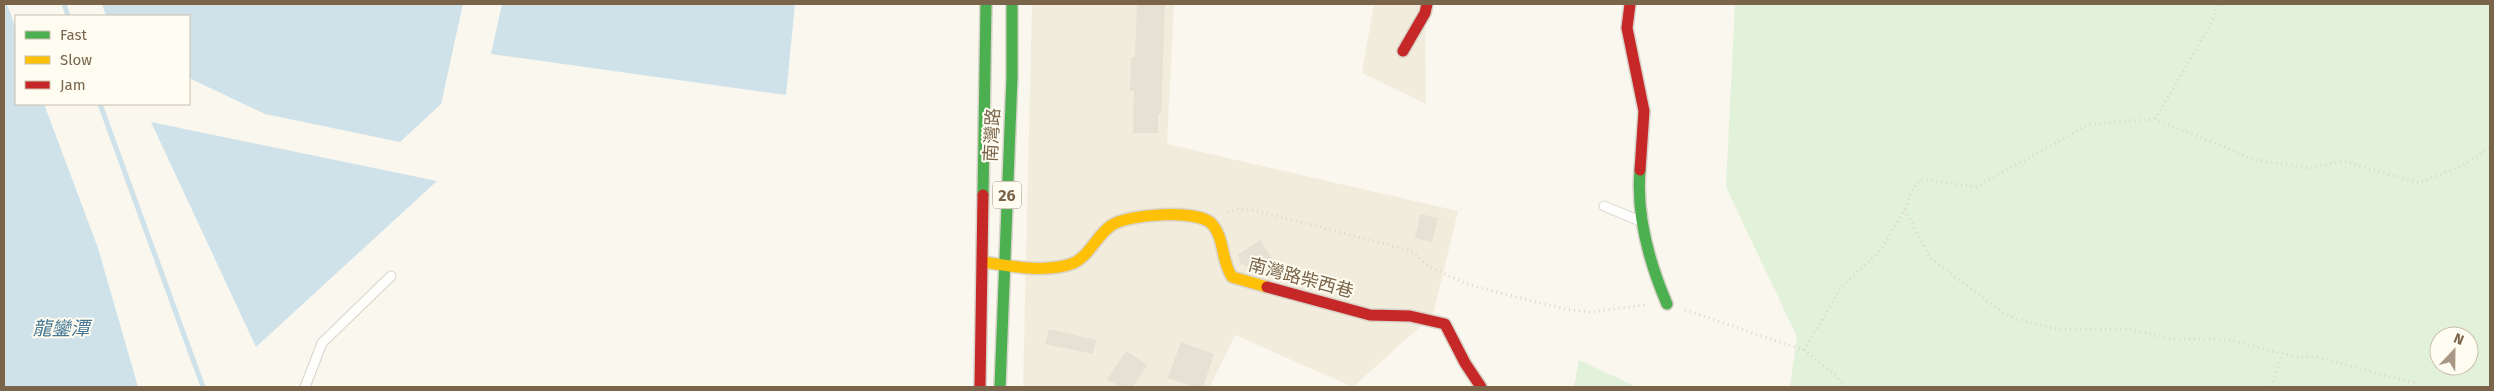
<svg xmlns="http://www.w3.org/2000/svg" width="2494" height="391" viewBox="0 0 2494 391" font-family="'Fira Sans','Noto Sans TC',sans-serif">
<rect width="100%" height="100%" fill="#f9f7ee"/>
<!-- residential -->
<g fill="#f2ecdc">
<polygon points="1032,4 1174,4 1167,144 1458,211 1433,315 1353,387 1235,335 1210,387 1023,387"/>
<polygon points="1374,4 1425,4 1426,104 1362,73"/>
</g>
<!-- green -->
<g fill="#e2f1d9" fill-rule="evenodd">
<path d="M1735,4h755v383h-700l7,-50 -71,-150zM2439,336h30v30h-30z"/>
<polygon points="1579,360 1637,387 1574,387"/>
</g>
<!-- water -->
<g fill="#cfe2ea">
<polygon points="4,4 7,4 16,29 16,104 44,104 98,248 138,387 4,387"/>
<polygon points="102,4 463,4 441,104 400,142 265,114 189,78 189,16 106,16"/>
<polygon points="502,4 795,4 786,95 491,54"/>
<polygon points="151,122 437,181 256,347"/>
</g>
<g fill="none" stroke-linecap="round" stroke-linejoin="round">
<!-- stream -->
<g stroke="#cfe2ea" stroke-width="5">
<polyline points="64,4 68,16"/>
<polyline points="100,104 203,387"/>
</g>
</g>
<!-- building -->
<g fill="#e6e0d5">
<polygon points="1137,4 1165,4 1161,114 1158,114 1158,133 1133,133 1134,91 1130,91 1131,57 1135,57"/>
<polygon points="1420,214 1438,218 1432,242 1415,238"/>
<polygon points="1260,240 1272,258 1257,268 1241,264 1238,255"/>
<polygon points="1049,329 1096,340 1093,354 1045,344"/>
<polygon points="1181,342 1214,354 1203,387 1195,387 1168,378"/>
<polygon points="1126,351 1147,365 1133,387 1120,387 1107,379"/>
</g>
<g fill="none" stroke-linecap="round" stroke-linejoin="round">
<!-- lane casing -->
<g stroke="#d9d4cc" stroke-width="11">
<g id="lane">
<polyline points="1604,206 1640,221"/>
<polyline points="305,387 322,343 391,276"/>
</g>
</g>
<!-- fast casing -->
<g stroke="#d8d3c9" stroke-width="14">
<g id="fast">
<path d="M1640,170c-4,46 9,92 27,134"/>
<polyline points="983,195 986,4"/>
<polyline points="1000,387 1012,77 1012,4"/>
</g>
</g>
<!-- slow casing -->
<g stroke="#d8d3c9" stroke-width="14">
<path id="slow" d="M983,262c27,4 61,11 88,2 18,-6 25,-29 41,-39 16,-11 86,-16 100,-1 13,15 9,37 20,53l35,10"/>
</g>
<!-- jam casing -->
<g stroke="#d8d3c9" stroke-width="14">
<g id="jam">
<polyline points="1630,4 1627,28 1644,111 1640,170"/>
<polyline points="1403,51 1425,13 1427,4"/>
<polyline points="1267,287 1370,315 1410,316 1445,324 1465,363 1481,387"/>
<polyline points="980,387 983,195"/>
</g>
</g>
<!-- path -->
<g stroke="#dcd7cf" stroke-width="3" stroke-dasharray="1 4" stroke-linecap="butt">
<polyline points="2155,119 2211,24 2218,4"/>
<polyline points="1905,210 1931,259 2002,312 2017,319 2058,329 2130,329 2172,339 2226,339 2296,357 2317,357 2414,383 2416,387"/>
<polyline points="1228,213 1237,209 1258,211 1411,251 1428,266 1469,285 1564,309 1589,312 1645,305"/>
<polyline points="1685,310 1804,350 1834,374 1846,387"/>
<polyline points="1804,350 1842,286 1879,252 1905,210 1910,193 1921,179 1976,187 2090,124 2155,119 2256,160 2310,168 2343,161 2419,183 2464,165 2490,148"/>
<polyline points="2272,387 2282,354"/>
</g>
<!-- lane -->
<use href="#lane" stroke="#fefefc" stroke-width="9"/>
<!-- fast -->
<use href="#fast" stroke="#4caf50" stroke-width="11"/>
<!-- slow -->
<use href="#slow" stroke="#ffc107" stroke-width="11"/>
<!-- jam -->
<use href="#jam" stroke="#c62828" stroke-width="11"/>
</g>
<g text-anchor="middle" stroke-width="4" stroke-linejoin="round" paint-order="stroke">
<!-- shield labels -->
<rect fill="#fffcf1" stroke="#a2927d" stroke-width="1" x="993" y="181.5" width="28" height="27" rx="4"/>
<g font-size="16" font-weight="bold" fill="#7a654b">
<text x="1007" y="201">26</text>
</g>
<!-- street labels -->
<g font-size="18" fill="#7a654b" stroke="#fffcf1">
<text transform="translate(992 135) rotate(-87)" y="6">南灣路</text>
<text transform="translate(1301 278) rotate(15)" y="6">南灣路柴西巷</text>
</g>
<!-- water labels -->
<g font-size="19" font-style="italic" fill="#467895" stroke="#fffcf1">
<text x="61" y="335">龍鑾潭</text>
</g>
</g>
<!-- border -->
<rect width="2494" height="391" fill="none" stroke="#7a654b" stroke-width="10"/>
<!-- legend -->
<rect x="15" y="15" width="175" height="90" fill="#fffcf1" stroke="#cac0af"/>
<rect x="25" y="31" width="25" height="8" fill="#4caf50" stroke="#cac0af"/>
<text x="60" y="40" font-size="15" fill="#7a654b">Fast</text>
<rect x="25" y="56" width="25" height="8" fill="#ffc107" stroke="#cac0af"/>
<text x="60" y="65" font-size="15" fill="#7a654b">Slow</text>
<rect x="25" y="81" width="25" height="8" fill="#c62828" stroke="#cac0af"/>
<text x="60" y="90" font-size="15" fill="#7a654b">Jam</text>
<!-- north arrow -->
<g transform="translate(2454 351) rotate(22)"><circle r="24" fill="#fffcf1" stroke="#cac0af"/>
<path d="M0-4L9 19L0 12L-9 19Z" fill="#a69884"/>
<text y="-8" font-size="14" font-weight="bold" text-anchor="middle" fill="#7a654b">N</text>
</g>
</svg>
